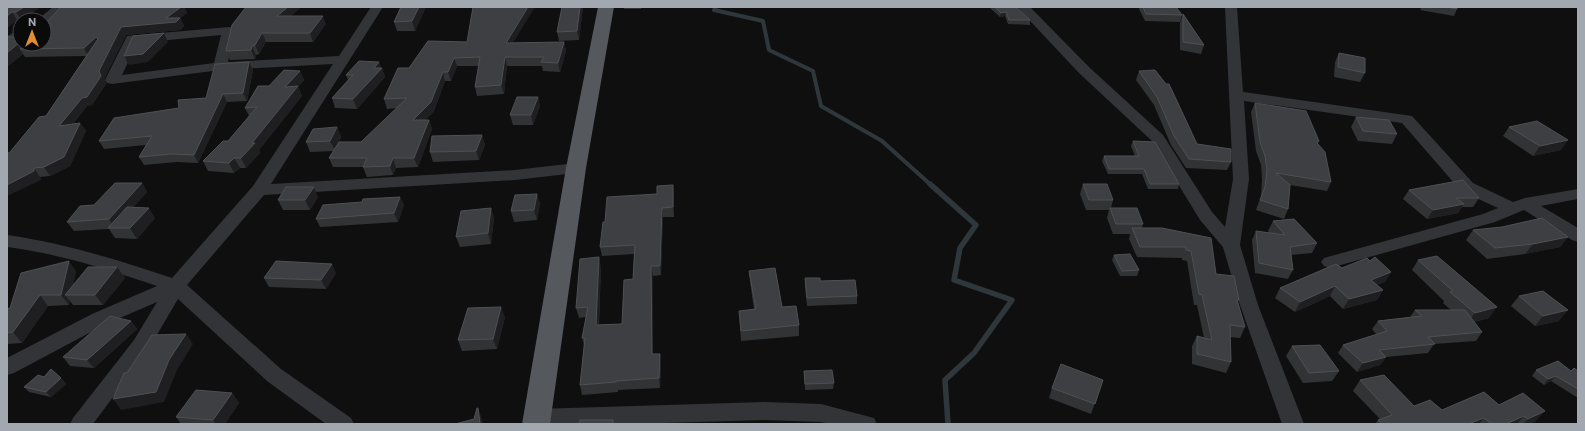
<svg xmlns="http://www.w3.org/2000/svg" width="1585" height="431" viewBox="0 0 1585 431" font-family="Commissioner,sans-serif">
<rect width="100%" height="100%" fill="#0f0f10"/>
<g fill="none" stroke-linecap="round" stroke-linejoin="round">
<!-- stream-far1 -->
<polyline stroke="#2e383c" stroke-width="4" points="716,7 714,10 763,21 769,50 813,71 821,106 882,141 931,185"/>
<!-- stream -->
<polyline stroke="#2e383c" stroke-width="5.5" points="930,184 976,225 960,248 954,280 1012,300 974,353 945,380 948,424"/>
<!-- minor -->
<g fill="#323437" fill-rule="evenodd">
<polygon points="53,7 67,7 47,23 44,24 44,20 37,20"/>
<path d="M371,7h12l-112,177 244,-14 61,-7 6,2 2,3 -2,3 -6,2 -61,7 -251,15 -77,90 94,84 70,49 3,6h-28l-59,-43 -89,-82 -30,51 -55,74h-23l3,-6 61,-78 23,-38 -51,22 -92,49 -7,2v-17l85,-44 65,-28c-51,-17 -97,-32 -150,-39v-12c57,8 111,25 165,43l81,-92 80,-122 -113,6 -108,14 -5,-1 -2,-3 22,-44 102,-9 5,1 1,3 -7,31 111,-6zM221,35l-7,28 -92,12 15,-32z"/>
<polygon points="1017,7 1030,7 1089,67 1163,135 1212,212 1225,227 1233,179 1225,7 1237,7 1243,92 1412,116 1473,183 1513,202 1525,198 1578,189 1578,199 1541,206 1578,228 1578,242 1572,240 1524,210 1495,222 1330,268 1324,266 1321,262 1324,258 1483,214 1498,208 1461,191 1402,123 1244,101 1249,179 1240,245 1258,305 1304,424 1282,424 1240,305 1223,247 1200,220 1152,141 1079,73"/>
<polygon points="20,30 20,39 7,45 7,36"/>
<polygon points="765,402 821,404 874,418 877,424 830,424 821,422 765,420 631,424 529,424 526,418 529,412 537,409"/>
</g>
<!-- trunk -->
<polygon fill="#55585c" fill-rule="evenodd" points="598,7 614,7 586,168 550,424 522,424 566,168"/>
</g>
<!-- wall -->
<g fill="#323335">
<polygon points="7,7 40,7 22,20 17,20 7,28"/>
<polygon points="246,7 301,7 291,16 326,24 313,42 266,42 259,54 256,55 255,59 230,60 226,51"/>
<polygon points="401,7 426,7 415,31 397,31 394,22"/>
<polygon points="562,7 583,7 579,40 559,41 557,32"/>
<polygon points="623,7 642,7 641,9 624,9"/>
<polygon points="969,7 1016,7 1030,20 1030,25 1008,24 1005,16 1000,17 990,8 969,8"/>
<polygon points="1138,7 1176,7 1182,15 1180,22 1145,21"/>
<polygon points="1422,7 1457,7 1457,9 1454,16 1420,10"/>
<polygon points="185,9 187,13 180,18 184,26 180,30 126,35 104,79 106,84 92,105 87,106 73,124 80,123 86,131 70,166 50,176 40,177 41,180 10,152 46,116 86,56 25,57 23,54 7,67 20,44"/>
<polygon points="1183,14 1204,45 1201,54 1180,50 1180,23"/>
<polygon points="564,42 566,51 560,72 543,71 542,66 507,66 504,94 477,96 475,87 479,66 457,66 451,81 445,81 434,111 425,120 429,120 432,129 418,167 396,168 393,175 367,177 363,167 333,167 329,158 334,151 310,152 306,142 337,127 341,137 337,146 361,142 397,108 387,109 384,99 409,68 513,43"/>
<polygon points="1339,53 1365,73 1360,82 1334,77 1335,62"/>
<polygon points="249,62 253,70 247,101 227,102 198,163 177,162 144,165 139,157 146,145 104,149 99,141 179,108 206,98"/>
<polygon points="379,62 381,68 382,68 385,77 357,109 335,108 332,98 348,80 346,75"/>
<polygon points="300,71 304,80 298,87 302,96 259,150 260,153 246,168 240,168 234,173 208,171 203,161 228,141 249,116 245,108 269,86"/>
<polygon points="1139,71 1197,144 1231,162 1227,170 1186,168 1171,145 1154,105 1136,80"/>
<polygon points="538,97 540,106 533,125 513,125 510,115"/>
<polygon points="1255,103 1319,141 1318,143 1331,182 1327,191 1290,185 1288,209 1284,219 1256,210 1261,196 1262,179 1261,165 1256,151 1251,112"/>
<polygon points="1356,117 1397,134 1392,144 1358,141 1351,127"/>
<polygon points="1509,127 1561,150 1533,156 1503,136"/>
<polygon points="482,135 485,145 479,160 433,162 430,152"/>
<polygon points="1133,141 1179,184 1178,189 1148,189 1142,174 1108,174 1102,161 1104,156 1135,156 1131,146"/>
<polygon points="142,183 147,192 133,207 155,218 137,239 115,238 109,229 74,231 67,222 94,205"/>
<polygon points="1083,184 1113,200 1111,208 1143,224 1142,228 1211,238 1216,274 1239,300 1238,302 1245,327 1240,338 1230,337 1231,362 1226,373 1192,364 1192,346 1197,336 1204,338 1197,305 1194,305 1187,261 1182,260 1182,258 1137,257 1129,239 1130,234 1113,234 1107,218 1109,210 1086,210 1080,194"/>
<polygon points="1409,190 1479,198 1473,207 1462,207 1458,213 1427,219 1403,199"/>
<polygon points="537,194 540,204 537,220 514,222 511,211"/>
<polygon points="674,194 674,217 663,217 661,275 653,276 653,354 661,364 660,388 618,390 618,392 582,395 580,385 584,345 582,338 586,317 579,318 576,308 601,267 599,325 622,324 633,279 634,254 602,256 600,247 605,222"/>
<polygon points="318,197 310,210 283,210 278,200"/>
<polygon points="400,197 404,205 398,222 320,227 316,219 362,202"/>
<polygon points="491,208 494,218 491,244 460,247 456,237"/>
<polygon points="1273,221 1317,243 1312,253 1291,255 1293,270 1288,279 1255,273 1252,240 1256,231 1270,233 1268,231"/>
<polygon points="1473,230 1568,237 1560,247 1525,254 1487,259 1466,240"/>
<polygon points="1114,255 1139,270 1137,276 1120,276 1112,260"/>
<polygon points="1418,260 1489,318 1474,322 1482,332 1476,341 1434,344 1428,353 1386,357 1380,365 1357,372 1338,353 1343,345 1377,335 1372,329 1378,321 1410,317 1415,310 1451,310 1443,303 1444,301 1412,270"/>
<polygon points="1370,261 1391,272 1385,282 1376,285 1383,290 1377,300 1343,309 1330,296 1295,312 1275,298 1280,288 1342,268"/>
<polygon points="117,267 125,278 103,305 73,305 70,301 69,305 48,306 22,343 7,344 7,309 10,308 76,271 73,285"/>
<polygon points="749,271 799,325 799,336 741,341 739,311 754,310 750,281"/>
<polygon points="336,273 326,289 269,287 264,278"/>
<polygon points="805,278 820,281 857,296 857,304 807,306 805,286"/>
<polygon points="1519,296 1559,321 1535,326 1511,306"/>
<polygon points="505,317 497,349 462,351 458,340"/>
<polygon points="131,321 137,329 94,368 70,366 63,357"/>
<polygon points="1292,346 1339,371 1332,381 1303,383 1286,356"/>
<polygon points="1536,370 1578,371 1578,398 1551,381 1544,385 1532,376"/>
<polygon points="804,371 834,383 833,389 805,390"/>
<polygon points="61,378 66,384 51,397 29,392 24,387"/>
<polygon points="1103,380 1091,414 1049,398 1052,388"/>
<polygon points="1360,380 1414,406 1442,410 1499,405 1536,421 1529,424 1375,424 1378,420 1380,419 1353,391"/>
<polygon points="232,393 239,403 225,424 181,424 176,417"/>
</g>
<!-- shaded-wall -->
<g fill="#1f1f21">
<polygon points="24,7 40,7 22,20 21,20 16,12"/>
<polygon points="179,7 187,7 185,9 187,13 180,18 184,26 180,30 126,35 104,79 106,84 92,105 87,106 65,134 59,126 82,98 99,71 121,27 166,18"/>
<polygon points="288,7 301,7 281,25 277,16"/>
<polygon points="419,7 426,7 415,31 412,21"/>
<polygon points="528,7 535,7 508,51 506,43"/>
<polygon points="580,7 583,7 579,40 577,31"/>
<polygon points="12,12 17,20 7,28 7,16"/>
<polygon points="1006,12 1005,16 1000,17 1001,13"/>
<polygon points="323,16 326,24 313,42 310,33"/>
<polygon points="164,33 168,42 148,62 129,65 124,56"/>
<polygon points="262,33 266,42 259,54 255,45"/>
<polygon points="96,37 101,45 88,56 84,48"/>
<polygon points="20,42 20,44 31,44 20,49 23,54 7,67 7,53"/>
<polygon points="564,42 566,51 560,72 558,63"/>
<polygon points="252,46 256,55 255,59 251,50"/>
<polygon points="505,57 507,66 504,94 501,85"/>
<polygon points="454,58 457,66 451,81 448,72"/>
<polygon points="249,62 253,70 247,101 243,93"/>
<polygon points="379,62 381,69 382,68 385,77 357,109 353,99 374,68"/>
<polygon points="300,71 304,80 298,87 302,96 259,150 260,153 246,168 241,158 252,143 285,87"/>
<polygon points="443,72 445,81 434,111 416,130 413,120"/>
<polygon points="223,94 227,102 198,163 194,155"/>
<polygon points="538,97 540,106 533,125 531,115"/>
<polygon points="429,120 432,129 418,167 414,158"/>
<polygon points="80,123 86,131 70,166 50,176 44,167"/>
<polygon points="337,127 341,137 335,150 330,141"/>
<polygon points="482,135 485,145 479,160 476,151"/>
<polygon points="1568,140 1561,150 1533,156 1540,146"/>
<polygon points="234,158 240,168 234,173 229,163"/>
<polygon points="393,158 396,168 393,175 390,166"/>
<polygon points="34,168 40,177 41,180 7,196 7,185"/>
<polygon points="142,183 147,192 115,228 109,219"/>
<polygon points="673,185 674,194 674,217 673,207"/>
<polygon points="314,187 318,197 310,210 305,200"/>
<polygon points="537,194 540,204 537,220 534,210"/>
<polygon points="400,197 404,205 398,222 394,213"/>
<polygon points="1464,204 1458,213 1427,219 1433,210"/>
<polygon points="149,208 155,218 137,239 130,228"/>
<polygon points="491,208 494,218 491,244 488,233"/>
<polygon points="662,208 663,217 661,275 660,266"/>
<polygon points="1568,237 1560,247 1525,254 1533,244"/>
<polygon points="599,257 601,267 598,335 596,325"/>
<polygon points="69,261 76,271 71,295 65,295 70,301 69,305 61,295"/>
<polygon points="332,264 336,273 326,289 321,280"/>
<polygon points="651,266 653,276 653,364 652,354"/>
<polygon points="117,267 125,278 103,305 95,295"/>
<polygon points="1391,272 1385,282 1365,290 1371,280"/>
<polygon points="1335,286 1330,296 1295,312 1300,302"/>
<polygon points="1383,290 1377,300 1343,309 1349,299"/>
<polygon points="40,295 48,306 22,343 13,332"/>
<polygon points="501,307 505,317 497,349 493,339"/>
<polygon points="1497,307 1489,318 1467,323 1475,313"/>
<polygon points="1568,310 1559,321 1535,326 1543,316"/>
<polygon points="131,321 137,329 94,368 87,360"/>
<polygon points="186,334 193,344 177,370 164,402 121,410 113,399 169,360"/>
<polygon points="660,354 661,364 660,388 659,378"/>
<polygon points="1386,357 1380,365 1357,372 1363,363"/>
<polygon points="1556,376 1551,381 1544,385 1548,379"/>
<polygon points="61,378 66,384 51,397 46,392"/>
<polygon points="232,393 239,403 225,424 216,424 213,420"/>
<polygon points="478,408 482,419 483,424 480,424"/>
<polygon points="1545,411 1536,421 1529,424 1523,424 1528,419"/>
<polygon points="1524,416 1517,424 1506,424"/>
<polygon points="1484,418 1479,424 1468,424"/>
</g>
<!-- building -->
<g fill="#3e3f42" stroke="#4e5054">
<polygon points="7,7 24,7 16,12 12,12 7,16"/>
<polygon points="61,7 181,7 166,18 180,18 176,22 121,27 99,71 101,76 87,97 82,98 59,126 80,123 64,157 44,167 34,168 34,171 7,185 7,154 10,152 39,117 46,116 98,39 96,37 84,48 20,49 25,44 44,44 44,25"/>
<polygon points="246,7 288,7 277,16 323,16 310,33 262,33 255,45 252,46 251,50 226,51 232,25"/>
<polygon points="401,7 419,7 412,21 394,22"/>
<polygon points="473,7 528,7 506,43 564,42 558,63 541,62 544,57 505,57 501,85 475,87 480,57 454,58 448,72 443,72 431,102 413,120 429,120 414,158 393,158 390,166 363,167 367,158 329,158 339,142 361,142 407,98 384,99 398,68 409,68 428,41 467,42"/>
<polygon points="562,7 580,7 577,31 557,32"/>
<polygon points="995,7 1016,7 1030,20 1009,20 1006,12 1001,13"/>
<polygon points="1143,7 1176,7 1182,15 1146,14"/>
<polygon points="1446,7 1457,7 1457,9"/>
<polygon points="1183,14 1204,45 1183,42"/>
<polygon points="164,33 143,54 124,56 133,36"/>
<polygon points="7,37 20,37 20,42 7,53"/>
<polygon points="1339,53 1365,58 1365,73 1338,67"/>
<polygon points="359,61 379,62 374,68 382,68 353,99 332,98 353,75 346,75"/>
<polygon points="249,62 243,93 223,94 194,155 172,154 139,157 152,136 99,141 114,118 179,108 178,100 206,98 215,64"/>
<polygon points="284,70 300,71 285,87 298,86 252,143 255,143 241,158 234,158 229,163 203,161 223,141 228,141 257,107 245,108 258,86 269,86"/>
<polygon points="1155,70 1166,84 1169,84 1197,144 1231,149 1231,162 1189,159 1174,136 1157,97 1139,71"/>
<polygon points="517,97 538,97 531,115 510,115"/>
<polygon points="1255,103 1306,111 1319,141 1317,143 1325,152 1331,182 1276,173 1290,185 1288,209 1260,200 1265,187 1267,170 1265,156 1260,142"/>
<polygon points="1356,117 1389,120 1397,134 1363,131"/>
<polygon points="1537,121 1568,140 1540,146 1509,127"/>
<polygon points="337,127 330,141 306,142 313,129"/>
<polygon points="482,135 476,151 430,152 432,136"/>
<polygon points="1133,141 1155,142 1179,184 1150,184 1144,169 1109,169 1104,156 1139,156"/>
<polygon points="1463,180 1479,198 1456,198 1464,204 1433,210 1409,190"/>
<polygon points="115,183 142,183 109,219 67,222 80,206 94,205"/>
<polygon points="1083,184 1107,184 1113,200 1089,200"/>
<polygon points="673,185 673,207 662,208 660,266 651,266 652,354 660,354 659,378 616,381 616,382 580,385 585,338 582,338 588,307 576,308 580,259 599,257 596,325 622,324 624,280 633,279 635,245 600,247 603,222 605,222 607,197 657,194 657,186"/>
<polygon points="286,187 314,187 305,200 278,200"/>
<polygon points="537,194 534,210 511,211 515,195"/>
<polygon points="400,197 394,213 316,219 323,205 362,202 363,199"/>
<polygon points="127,207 149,208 130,228 108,228"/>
<polygon points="491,208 488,233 456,237 461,211"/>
<polygon points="1110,208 1137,208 1143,224 1116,224"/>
<polygon points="1542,218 1568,237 1533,244 1495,248 1473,230 1502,227"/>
<polygon points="1294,219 1317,243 1290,247 1293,270 1259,263 1256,231 1285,235 1273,221"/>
<polygon points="1132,228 1162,228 1211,238 1216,274 1234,276 1239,300 1237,300 1245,327 1230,325 1231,362 1197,354 1197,336 1212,340 1202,295 1199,294 1191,251 1186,250 1186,247 1140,247"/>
<polygon points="1130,254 1139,270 1122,271 1114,255"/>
<polygon points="1437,256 1497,307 1475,313 1450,292 1453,291 1418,260"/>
<polygon points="1375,257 1391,272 1371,280 1383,290 1349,299 1335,286 1300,302 1280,288 1336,264 1342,268 1367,258 1370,261"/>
<polygon points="69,261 61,295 40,295 13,332 7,333 7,309 10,308 21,273"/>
<polygon points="276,261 332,264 321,280 264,278"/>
<polygon points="88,267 117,267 95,295 65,295"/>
<polygon points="775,268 782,307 796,306 799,325 741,331 739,311 756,309 749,271"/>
<polygon points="805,278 820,278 820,281 855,280 857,296 807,298"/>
<polygon points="1543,291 1568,310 1543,316 1519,296"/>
<polygon points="501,307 493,339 458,340 468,308"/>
<polygon points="1415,310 1465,310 1482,332 1428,337 1435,344 1379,350 1386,357 1363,363 1343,345 1387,331 1378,321 1422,316"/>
<polygon points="110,316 131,321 87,360 63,357"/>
<polygon points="186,334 169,360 156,392 113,399 124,373 127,373 152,335"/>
<polygon points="1320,345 1339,371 1309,373 1292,346"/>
<polygon points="1558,361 1571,371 1574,368 1578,371 1578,389 1556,376 1548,379 1536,370"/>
<polygon points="1061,364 1103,380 1095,404 1052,388"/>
<polygon points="51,369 61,378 46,392 24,387 38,375 44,377"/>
<polygon points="832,370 834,383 805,384 804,371"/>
<polygon points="1384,375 1414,406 1430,400 1442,410 1484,392 1499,405 1523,393 1545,411 1528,419 1524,416 1506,424 1492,424 1484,418 1468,424 1382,424 1378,420 1392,415 1360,380"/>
<polygon points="196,390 232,393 213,420 176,417"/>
<polygon points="477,408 478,408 480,424 455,424 474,419"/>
<polygon points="580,420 613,420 613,424 579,424"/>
</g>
<!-- border -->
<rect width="1585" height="431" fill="none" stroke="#a1a8b0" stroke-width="16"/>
<!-- north arrow -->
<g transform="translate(32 32)"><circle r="19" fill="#0a0a0b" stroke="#46494d"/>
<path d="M0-3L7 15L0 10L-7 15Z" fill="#e08d37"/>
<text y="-6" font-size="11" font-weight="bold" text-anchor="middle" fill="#a1a8b0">N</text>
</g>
</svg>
